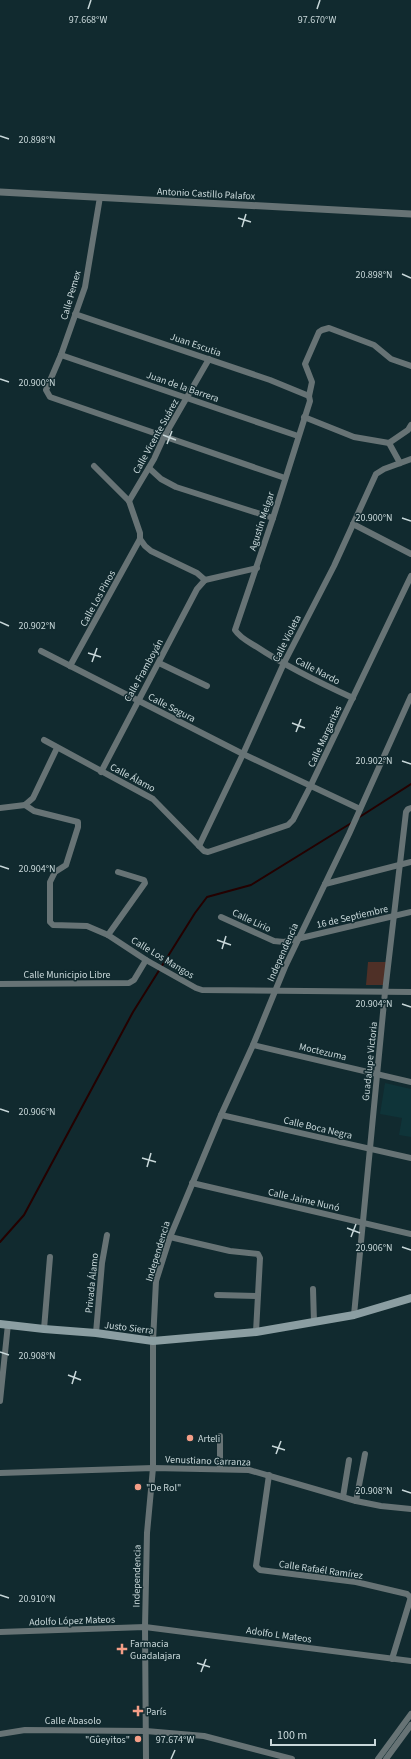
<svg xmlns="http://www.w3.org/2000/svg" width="411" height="1759" viewBox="0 0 411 1759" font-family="'Source Sans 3',sans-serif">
<rect width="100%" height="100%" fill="#112a2f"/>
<!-- built -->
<polygon fill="#0f3439" points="385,1083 411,1089 411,1137 399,1135 402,1118 380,1114"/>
<!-- garden -->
<polygon fill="#4f3027" points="368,962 387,962 384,985 366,985"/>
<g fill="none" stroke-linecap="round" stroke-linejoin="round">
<!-- stream -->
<g stroke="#240100" stroke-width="2">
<polyline points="358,818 411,784"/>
<polyline points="0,1242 24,1215 133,1012 195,913 207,897 251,885 353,822"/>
</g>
<!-- minor -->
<g stroke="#677375" stroke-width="6">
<polyline points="100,197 85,287 61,355 46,390 50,397 285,478"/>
<polyline points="75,314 270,380 309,396"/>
<polyline points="61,355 298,436"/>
<polyline points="304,417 354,437 389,443"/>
<polyline points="389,443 408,430 411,425"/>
<polyline points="389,443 400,463"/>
<polyline points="149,468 161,479 176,487 273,518"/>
<polyline points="129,501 154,459 164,437 209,359"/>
<polyline points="353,524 411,554"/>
<polyline points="140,539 145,546 151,551 197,573 205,580"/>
<polyline points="205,580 257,568"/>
<polyline points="41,651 243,754 360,809"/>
<polyline points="159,663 207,686"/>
<polyline points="70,666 140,539 140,533 129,501 94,466"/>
<path d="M353,698c-33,-15 -66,-31 -96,-51 -8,-5 -17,-9 -22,-17l38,-112 37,-117 -1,-5 3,-14 -7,-18 14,-32 3,-2 7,-2 45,17 17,14 20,7"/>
<polyline points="44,740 153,799 204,851 208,852 288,825 293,820 310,787 411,576"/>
<polyline points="101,772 197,589 205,580"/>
<polyline points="25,805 34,811 78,822 78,827 66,865 55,872 50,882 50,922 53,925 87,926 108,935 146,960 196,988 202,990 411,992"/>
<polyline points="0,808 25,805 33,798 57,748"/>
<polyline points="199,846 243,754 284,663 334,566 376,474 384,469 411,459"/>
<polyline points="325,884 411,862"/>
<polyline points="221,917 274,941 284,942 411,912"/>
<polyline points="108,935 145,883 144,880 118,872"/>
<polyline points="0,984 129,983 134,980 146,960"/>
<polyline points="253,1045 411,1082"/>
<polyline points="221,1115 411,1158"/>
<polyline points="192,1183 411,1234"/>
<polyline points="170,1237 230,1251 258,1254 260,1258 256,1332"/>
<polyline points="313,1289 314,1322"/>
<polyline points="217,1295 257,1296"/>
<polyline points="354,1315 385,992 406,812 408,809 411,808"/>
<polyline points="44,1329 50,1257"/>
<polyline points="96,1333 102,1263 107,1235"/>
<polyline points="0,1401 8,1324"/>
<polyline points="220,1436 220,1469"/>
<polyline points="0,1473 153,1468 249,1470 356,1501 381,1506 411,1509"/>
<polyline points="269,1475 256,1566 260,1570 356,1582 407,1594 411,1598"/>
<polyline points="343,1497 349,1460"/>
<polyline points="356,1501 365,1454"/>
<polyline points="0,1632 145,1627 411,1661"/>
<polyline points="392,1659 411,1597"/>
<polyline points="0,1734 25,1730 146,1731 204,1736 292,1759"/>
<polyline points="146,1759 145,1627 147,1533 153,1468 153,1341 156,1281 170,1237 221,1115 253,1045 285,967 349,834 411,696"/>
<polyline points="378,1759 411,1714"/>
<polyline points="386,1759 411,1725"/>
</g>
<!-- tertiary -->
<polyline stroke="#677375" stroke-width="7" points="0,192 411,214"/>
<!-- secondary -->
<polyline stroke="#8b9ea2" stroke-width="8" points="0,1324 44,1329 96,1333 153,1341 256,1332 354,1315 411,1298"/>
</g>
<!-- ticks -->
<path fill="none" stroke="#c9d8da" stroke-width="1.5" d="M88,9l3,-9M317,9l3,-9M0,136l9,3M238,218l13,4M242,227l4,-13M402,274l9,4M0,379l9,3M163,435l13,5M167,444l5,-13M402,518l9,3M0,622l9,4M88,653l13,4M92,662l5,-14M292,723l13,5M296,732l5,-13M402,761l9,3M0,866l9,3M217,940l14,5M222,949l4,-13M402,1004l9,3M0,1109l9,3M142,1158l14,4M147,1167l4,-14M347,1228l13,5M351,1237l5,-13M402,1247l9,3M0,1352l9,3M68,1375l13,5M72,1384l4,-13M272,1446l13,4M276,1454l5,-13M402,1490l9,3M0,1595l9,3M197,1663l13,4M201,1672l5,-13M171,1759l4,-9"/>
<!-- markers -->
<g fill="#f49e87" stroke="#112a2f" stroke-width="1.5">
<circle cx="190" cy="1438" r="4"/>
<circle cx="138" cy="1487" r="4"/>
<path d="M120 1643h4v4h4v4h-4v4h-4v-4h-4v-4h4z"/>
<path d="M136 1705h4v4h4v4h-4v4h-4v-4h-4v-4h4z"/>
<circle cx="138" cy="1739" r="4"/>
</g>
<g text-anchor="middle" stroke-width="3" stroke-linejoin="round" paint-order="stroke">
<!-- street labels -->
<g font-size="10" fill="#c9d8da" stroke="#112a2f">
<text transform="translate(206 193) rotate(3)" y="4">Antonio Castillo Palafox</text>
<text transform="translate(70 295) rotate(-74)" y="4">Calle Pemex</text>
<text transform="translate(196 344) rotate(19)" y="4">Juan Escutia</text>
<text transform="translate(183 386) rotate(19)" y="4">Juan de la Barrera</text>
<text transform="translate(155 436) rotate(-61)" y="4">Calle Vicente Suárez</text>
<text transform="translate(261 521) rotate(-72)" y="4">Agustín Melgar</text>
<text transform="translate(97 598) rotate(-61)" y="4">Calle Los Pinos</text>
<text transform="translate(286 638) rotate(-63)" y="4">Calle Violeta</text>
<text transform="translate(143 670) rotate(-61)" y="4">Calle Framboyán</text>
<text transform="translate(318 670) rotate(27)" y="4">Calle Nardo</text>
<text transform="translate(172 707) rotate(27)" y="4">Calle Segura</text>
<text transform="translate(324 736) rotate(-65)" y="4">Calle Margaritas</text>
<text transform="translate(133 777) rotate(28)" y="4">Calle Álamo</text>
<text transform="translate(352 916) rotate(-13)" y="4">16 de Septiembre</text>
<text transform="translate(252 920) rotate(25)" y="4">Calle Lirio</text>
<text transform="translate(282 952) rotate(-66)" y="4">Independencia</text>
<text transform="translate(163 957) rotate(31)" y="4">Calle Los Mangos</text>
<text x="67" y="978">Calle Municipio Libre</text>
<text transform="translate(323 1051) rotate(13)" y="4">Moctezuma</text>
<text transform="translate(369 1061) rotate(-84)" y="4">Guadalupe Victoria</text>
<text transform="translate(318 1127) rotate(13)" y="4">Calle Boca Negra</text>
<text transform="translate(304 1199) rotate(13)" y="4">Calle Jaime Nunó</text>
<text transform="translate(157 1251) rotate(-73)" y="4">Independencia</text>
<text transform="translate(91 1283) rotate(-84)" y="4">Privada Álamo</text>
<text transform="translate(129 1327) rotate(7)" y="4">Justo Sierra</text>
<text transform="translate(208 1460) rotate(2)" y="4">Venustiano Carranza</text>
<text transform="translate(321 1569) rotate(8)" y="4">Calle Rafaél Ramírez</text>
<text transform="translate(136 1576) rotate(-89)" y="4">Independencia</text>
<text transform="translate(72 1620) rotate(-2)" y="4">Adolfo López Mateos</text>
<text transform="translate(279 1634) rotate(8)" y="4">Adolfo L Mateos</text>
<text x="73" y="1724">Calle Abasolo</text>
</g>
<!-- poi labels -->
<g font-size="10" fill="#c9d8da" stroke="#112a2f" text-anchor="start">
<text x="198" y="1442">Arteli</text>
<text x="146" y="1491">"De Rol"</text>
<text x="130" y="1647">Farmacia<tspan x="130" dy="12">Guadalajara</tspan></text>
<text x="146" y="1715">París</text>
<text x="130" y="1743" text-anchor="end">"Gûeyitos"</text>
</g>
</g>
<g font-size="10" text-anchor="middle" fill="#c9d8da" stroke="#112a2f" stroke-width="3" stroke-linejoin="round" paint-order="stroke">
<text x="88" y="23">97.668°W</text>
<text x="317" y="23">97.670°W</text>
<text x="37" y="143">20.898°N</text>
<text x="374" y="278">20.898°N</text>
<text x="37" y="386">20.900°N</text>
<text x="374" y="521">20.900°N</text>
<text x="37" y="629">20.902°N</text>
<text x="374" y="764">20.902°N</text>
<text x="37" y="872">20.904°N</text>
<text x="374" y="1007">20.904°N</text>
<text x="37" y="1115">20.906°N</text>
<text x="374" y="1251">20.906°N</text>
<text x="37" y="1359">20.908°N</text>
<text x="374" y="1494">20.908°N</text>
<text x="37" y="1602">20.910°N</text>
<text x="175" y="1743">97.674°W</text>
</g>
<!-- scale -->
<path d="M271 1739v6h104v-6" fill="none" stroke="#c9d8da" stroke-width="2"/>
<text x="277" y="1739" font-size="12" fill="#c9d8da" stroke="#112a2f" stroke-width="3" paint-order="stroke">100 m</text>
</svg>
